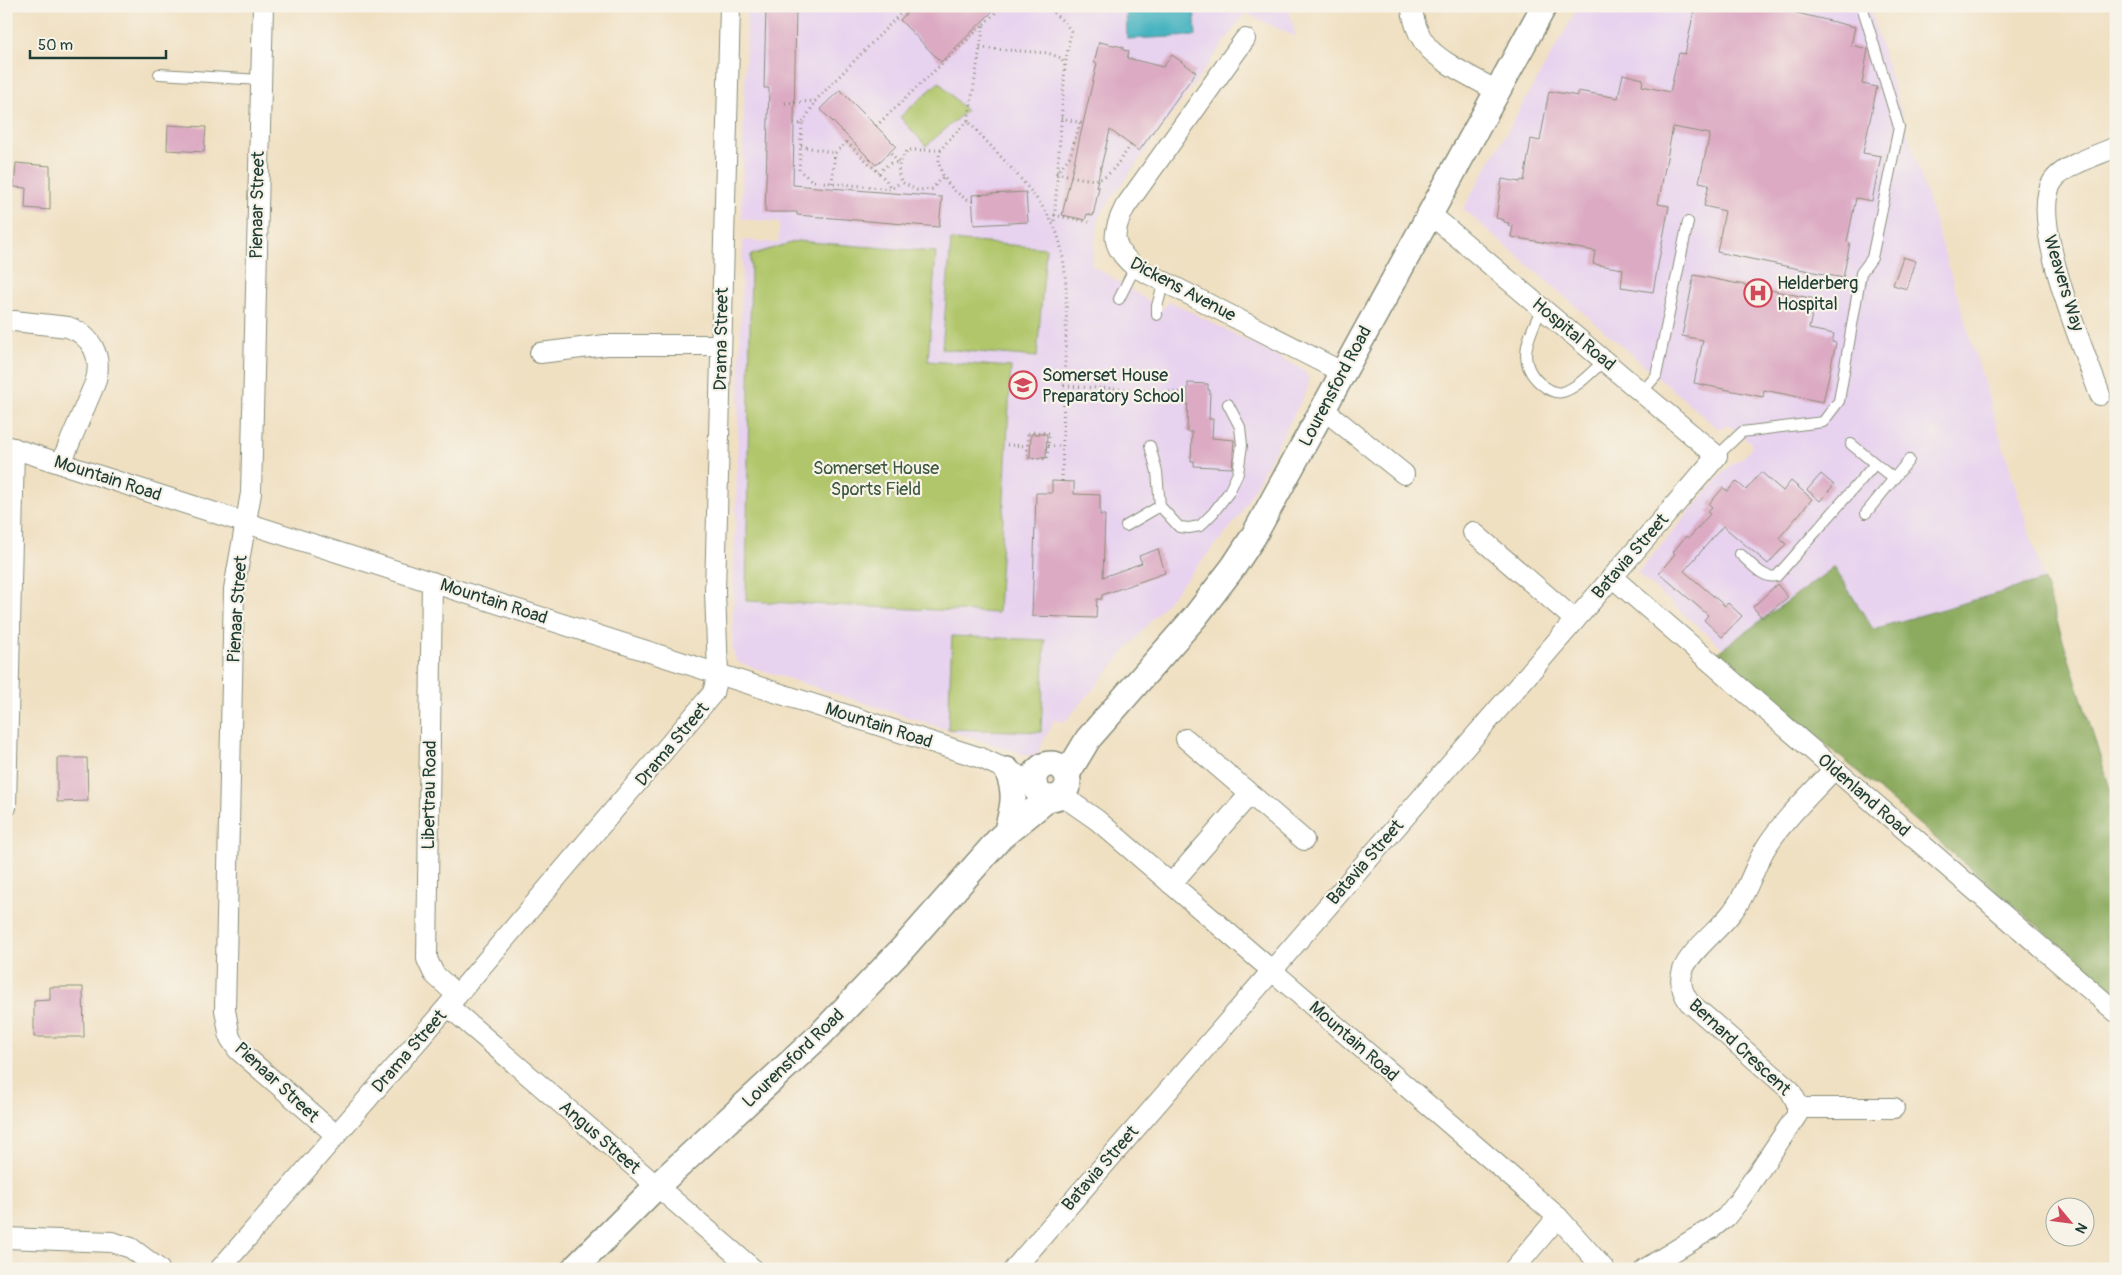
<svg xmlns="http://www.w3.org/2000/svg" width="2122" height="1275" viewBox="0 0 2122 1275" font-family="Pangolin,sans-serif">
<rect width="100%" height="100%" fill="#f7f3e8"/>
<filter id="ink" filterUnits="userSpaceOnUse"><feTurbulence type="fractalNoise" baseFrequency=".02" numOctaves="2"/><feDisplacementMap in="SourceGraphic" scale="10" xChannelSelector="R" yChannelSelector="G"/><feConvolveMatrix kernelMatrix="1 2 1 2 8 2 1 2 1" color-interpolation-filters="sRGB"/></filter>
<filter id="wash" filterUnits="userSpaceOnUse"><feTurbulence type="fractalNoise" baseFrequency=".0096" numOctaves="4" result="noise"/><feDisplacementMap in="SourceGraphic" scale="20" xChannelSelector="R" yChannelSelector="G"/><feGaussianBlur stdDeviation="1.12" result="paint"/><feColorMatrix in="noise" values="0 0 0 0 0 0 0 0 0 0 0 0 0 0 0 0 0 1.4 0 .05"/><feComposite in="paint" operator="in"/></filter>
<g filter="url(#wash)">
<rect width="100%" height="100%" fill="#f0e0c2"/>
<!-- built -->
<g fill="#e7d2ef">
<polygon points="747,6 1288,6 1296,37 1245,13 1099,216 1091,265 1162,309 1170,301 1304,370 1309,380 1307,390 1239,517 1065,722 1054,720 1035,758 737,662 732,649 743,240 778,243 780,222 741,219"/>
<polygon points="1579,6 1869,6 2044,580 1873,629 1833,567 1723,648 1637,573 1730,465 1745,456 1750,450 1752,444 1727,424 1724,427 1717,428 1463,209"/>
</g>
<!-- green -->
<g fill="#b1c66b" stroke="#688250">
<polygon points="939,82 966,111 926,146 900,117"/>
<polygon points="951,240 1046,248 1037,357 942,349"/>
<polygon points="797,241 936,252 928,361 1011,367 998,613 746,601 751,255"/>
<polygon points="952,636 1045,640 1041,732 948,729"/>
</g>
<!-- forest -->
<polygon fill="#8cab5f" stroke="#56744a" points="1834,567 1873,629 2044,580 2116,807 2116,993 1718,652"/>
<!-- water -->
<polygon fill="#44b2c0" stroke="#32787a" points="1126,6 1194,6 1196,36 1127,39"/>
<g id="blocks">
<!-- building -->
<g fill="#dcaac3">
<polygon points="766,6 796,6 793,185 942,197 939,227 797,215 797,212 765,212 769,88 764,88"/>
<polygon points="913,6 998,6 941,62 900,20"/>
<polygon points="1695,6 1790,6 1789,11 1855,27 1851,45 1868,49 1862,84 1877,87 1863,153 1881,156 1872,201 1856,198 1847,242 1850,243 1843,278 1717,252 1725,211 1704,206 1709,184 1699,182 1710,134 1673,127 1658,204 1669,206 1653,292 1621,287 1623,269 1593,264 1595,251 1511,237 1513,226 1508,226 1509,223 1504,222 1504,220 1496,218 1502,179 1520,182 1521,180 1524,181 1531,139 1540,141 1549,91 1578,96 1578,91 1618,98 1623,74 1643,79 1642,86 1670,92 1679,53 1685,54"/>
<polygon points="1099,42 1123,47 1123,50 1129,51 1127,58 1163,67 1172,55 1196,72 1139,151 1110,130 1096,187 1099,187 1093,216 1087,214 1085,220 1062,215 1097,63 1094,63"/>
<polygon points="840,90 896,146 876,165 820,109"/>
<polygon points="168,125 206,127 204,152 167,150"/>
<polygon points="16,163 50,166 50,210 25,208 26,188 14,187"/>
<polygon points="1026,192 1028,222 974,225 972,195"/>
<polygon points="1903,257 1916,261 1907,289 1893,285"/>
<polygon points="1694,275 1815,299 1809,329 1834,334 1832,342 1836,343 1823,402 1764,390 1763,397 1694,383 1703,340 1682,336"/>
<polygon points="1188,383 1208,384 1208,390 1210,390 1209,419 1213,419 1212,438 1234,440 1232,468 1194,466 1194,461 1191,461 1192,432 1187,432"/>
<polygon points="1031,434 1047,434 1046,458 1030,458"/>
<polygon points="1761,472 1783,491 1791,481 1812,499 1779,538 1786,544 1768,564 1723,526 1684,571 1725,606 1728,603 1742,616 1722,637 1704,620 1708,615 1659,573 1675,554 1673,552 1686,536 1689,538 1710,514 1707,512 1712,507 1709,504 1723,488 1728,491 1736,481 1746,490"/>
<polygon points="1821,474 1834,485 1820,501 1807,490"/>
<polygon points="1052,481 1074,482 1074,494 1100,495 1100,515 1105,515 1103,577 1142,563 1139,556 1158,549 1165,573 1102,595 1102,599 1097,599 1096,618 1032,616 1036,493 1052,493"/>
<polygon points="1777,584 1788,597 1762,618 1753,607"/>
<polygon points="57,758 87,758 88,801 57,802"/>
<polygon points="50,987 83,987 84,1037 34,1037 34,1001 50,1000"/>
</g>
</g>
</g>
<g filter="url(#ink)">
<use href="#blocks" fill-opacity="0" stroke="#888e7b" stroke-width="1"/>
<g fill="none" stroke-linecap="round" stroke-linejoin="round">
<!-- service casing -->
<g stroke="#888e7b" stroke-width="12">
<g id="service">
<polyline points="159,74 261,80"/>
<polyline points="1119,299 1135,267"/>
<path d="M1542,307c-11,27 -29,53 -1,77 5,4 14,10 21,8 15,-3 31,-22 43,-32"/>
<polyline points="1157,315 1157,306 1164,282"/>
<polyline points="1642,392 1656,376 1688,222"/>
<polyline points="1851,444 1894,479"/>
<polyline points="1150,446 1157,472 1160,506 1179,527 1189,528 1200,526 1213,513 1229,492 1238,473 1242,445 1240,427 1228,404"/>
<polyline points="1717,456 1742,432 1823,422 1839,401 1861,273 1872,258 1899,127 1862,6"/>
<polyline points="1866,513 1909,460"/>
<polyline points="1126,526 1160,506"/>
<path d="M1740,554c10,8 23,26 37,22l98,-112"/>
</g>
</g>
<!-- minor casing -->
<g stroke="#888e7b" stroke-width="22">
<g id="minor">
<polyline points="263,6 251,493 234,589 225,1010 230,1038 238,1050 336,1135"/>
<path d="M1411,6c3,15 6,28 16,40 12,16 51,34 70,45"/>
<path d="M1245,39l-120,168c-14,27 -14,40 10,60l207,105"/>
<path d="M14,321l54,6c25,9 35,31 27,56l-34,80"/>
<polyline points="540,353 606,345 721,345"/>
<path d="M2100,395c-15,-42 -73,-178 -47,-214 11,-16 45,-26 63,-34"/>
<polyline points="1323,409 1404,474"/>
<polyline points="6,446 981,758 1033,782"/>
<polyline points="1473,532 1575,620"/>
<polyline points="1612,577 2116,1012"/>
<polyline points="432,582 427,959 434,974 457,995"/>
<polyline points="1186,739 1304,840"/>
<polyline points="1061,795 1097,820 1558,1217 1604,1269"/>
<polyline points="6,807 14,448"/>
<polyline points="1171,884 1250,794"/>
<polyline points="448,1006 753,1269"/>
<polyline points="1798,1108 1894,1108"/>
<polyline points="6,1238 112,1242 131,1248 159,1269"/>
<polyline points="220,1269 448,1006 713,693 718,673 715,592 730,6"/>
<polyline points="1014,1269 1717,456 1429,213"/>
<polyline points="1514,1269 1558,1217"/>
<path d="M1645,1269l67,-41 14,-11 12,-15 59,-87v-12l-7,-13 -101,-88c-7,-10 -10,-21 -6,-32 7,-19 37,-41 50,-59 16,-20 21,-46 35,-67 18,-27 44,-51 66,-75"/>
</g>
</g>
<!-- tertiary casing -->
<g stroke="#888e7b" stroke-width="28">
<g id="tertiary">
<circle cx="1051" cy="781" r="17"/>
<path d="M1007,770c9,21 7,34 1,56"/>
<polyline points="1067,774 1088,739 1195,617 1234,566 1253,537 1544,6"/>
<polyline points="574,1269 657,1186 819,1036 905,946 1001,837 1049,798"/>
</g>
</g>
<!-- path -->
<g stroke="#888e7b" stroke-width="3" stroke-dasharray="1 4" stroke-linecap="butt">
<polyline points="1046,6 1065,23 1071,31 1065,66"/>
<polyline points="984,24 1002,6"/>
<polyline points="980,48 1048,53 1061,58 1065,66 1054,224"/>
<polyline points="785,103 815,101 908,6"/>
<polyline points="1061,118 1082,123"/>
<path d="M968,121c-7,7 -23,21 -27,29 -9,19 13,47 32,51"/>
<polyline points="794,123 802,124 815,102"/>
<path d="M1080,123l-10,33 -13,17c49,10 44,14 74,-28"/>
<polyline points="802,124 799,170 812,181 891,189 901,182"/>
<path d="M876,126l108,-102 -16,97c28,32 65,66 85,103 20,39 12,117 11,162"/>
<polyline points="847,142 886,180 891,189"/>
<polyline points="801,146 835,153 850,139"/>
<path d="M941,150h-33c-9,11 -12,18 -7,32l16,8 15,-1 11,-12"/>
<polyline points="879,173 888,164 899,162 890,152"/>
<polyline points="832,183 835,153"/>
<polyline points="1054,215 1089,222"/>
<polygon points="1028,432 1049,433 1047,459 1027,458"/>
<polyline points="1007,445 1027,446"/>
<polyline points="1048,446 1063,446"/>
<polyline points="1062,481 1064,386 1187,393"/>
</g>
<!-- service -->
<use href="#service" stroke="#fff" stroke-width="10"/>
<!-- minor -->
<use href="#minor" stroke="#fff" stroke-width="20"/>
<!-- tertiary -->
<use href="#tertiary" stroke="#fff" stroke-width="25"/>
</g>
</g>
<!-- icons -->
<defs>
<g id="hospital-ring" transform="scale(1.4375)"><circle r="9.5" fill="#f7f3e8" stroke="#d1495b" stroke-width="1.5"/><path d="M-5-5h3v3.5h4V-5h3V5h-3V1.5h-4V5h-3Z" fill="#d1495b"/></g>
<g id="school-ring" transform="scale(1.4375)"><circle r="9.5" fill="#f7f3e8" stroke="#d1495b" stroke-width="1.5"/><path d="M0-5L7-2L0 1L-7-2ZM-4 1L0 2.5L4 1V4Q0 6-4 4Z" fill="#d1495b"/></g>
</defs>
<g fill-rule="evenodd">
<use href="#hospital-ring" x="1758" y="293"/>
<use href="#school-ring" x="1023" y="385"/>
</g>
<g text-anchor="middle" stroke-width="4.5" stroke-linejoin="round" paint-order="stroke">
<!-- street labels -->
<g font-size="18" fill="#1f3d34" stroke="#f7f3e8">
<text transform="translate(257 205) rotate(-89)" y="6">Pienaar Street</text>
<text transform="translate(2064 283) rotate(73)" y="6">Weavers Way</text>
<text transform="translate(1183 289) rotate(28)" y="6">Dickens Avenue</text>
<text transform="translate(1574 334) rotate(40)" y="6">Hospital Road</text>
<text transform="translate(721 339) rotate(-89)" y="6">Drama Street</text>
<text transform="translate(1335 386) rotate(-62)" y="6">Lourensford Road</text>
<text transform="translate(108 478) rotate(18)" y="6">Mountain Road</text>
<text transform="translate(1630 556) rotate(-49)" y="6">Batavia Street</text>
<text transform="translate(494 601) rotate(18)" y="6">Mountain Road</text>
<text transform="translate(237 609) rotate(-86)" y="6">Pienaar Street</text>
<text transform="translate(879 725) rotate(18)" y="6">Mountain Road</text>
<text transform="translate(672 744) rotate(-50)" y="6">Drama Street</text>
<text transform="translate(429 795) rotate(-89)" y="6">Libertrau Road</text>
<text transform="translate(1864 795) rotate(41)" y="6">Oldenland Road</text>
<text transform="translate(1365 862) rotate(-49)" y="6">Batavia Street</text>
<text transform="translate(1354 1041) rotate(41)" y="6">Mountain Road</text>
<text transform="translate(1740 1047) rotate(43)" y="6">Bernard Crescent</text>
<text transform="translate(409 1051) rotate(-49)" y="6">Drama Street</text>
<text transform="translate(793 1058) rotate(-44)" y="6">Lourensford Road</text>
<text transform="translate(277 1082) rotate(43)" y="6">Pienaar Street</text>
<text transform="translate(600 1137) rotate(41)" y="6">Angus Street</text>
<text transform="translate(1100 1168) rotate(-49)" y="6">Batavia Street</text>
</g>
<!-- poi labels -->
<g font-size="18" fill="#1f3d34" stroke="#f7f3e8" text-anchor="start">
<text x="1777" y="289">Helderberg<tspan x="1777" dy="21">Hospital</tspan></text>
<text x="1042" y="381">Somerset House<tspan x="1042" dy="21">Preparatory School</tspan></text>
</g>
<!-- park labels -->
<g font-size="18" fill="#3c583f" stroke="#f7f3e8">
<text x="876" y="474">Somerset House<tspan x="876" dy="21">Sports Field</tspan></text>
</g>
</g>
<!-- margin -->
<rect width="2122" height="1275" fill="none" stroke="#f7f3e8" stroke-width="25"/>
<!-- north arrow -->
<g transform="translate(2070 1222) rotate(119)"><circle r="24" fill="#f7f3e8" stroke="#a1aaa0"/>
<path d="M0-4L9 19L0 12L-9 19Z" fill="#d1495b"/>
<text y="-8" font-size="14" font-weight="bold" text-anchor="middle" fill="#1f3d34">N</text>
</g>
<!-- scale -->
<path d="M30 50v8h136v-8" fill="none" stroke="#1f3d34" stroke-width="2.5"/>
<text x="38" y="50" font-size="15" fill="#1f3d34" stroke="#f7f3e8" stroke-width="4" paint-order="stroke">50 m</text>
</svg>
